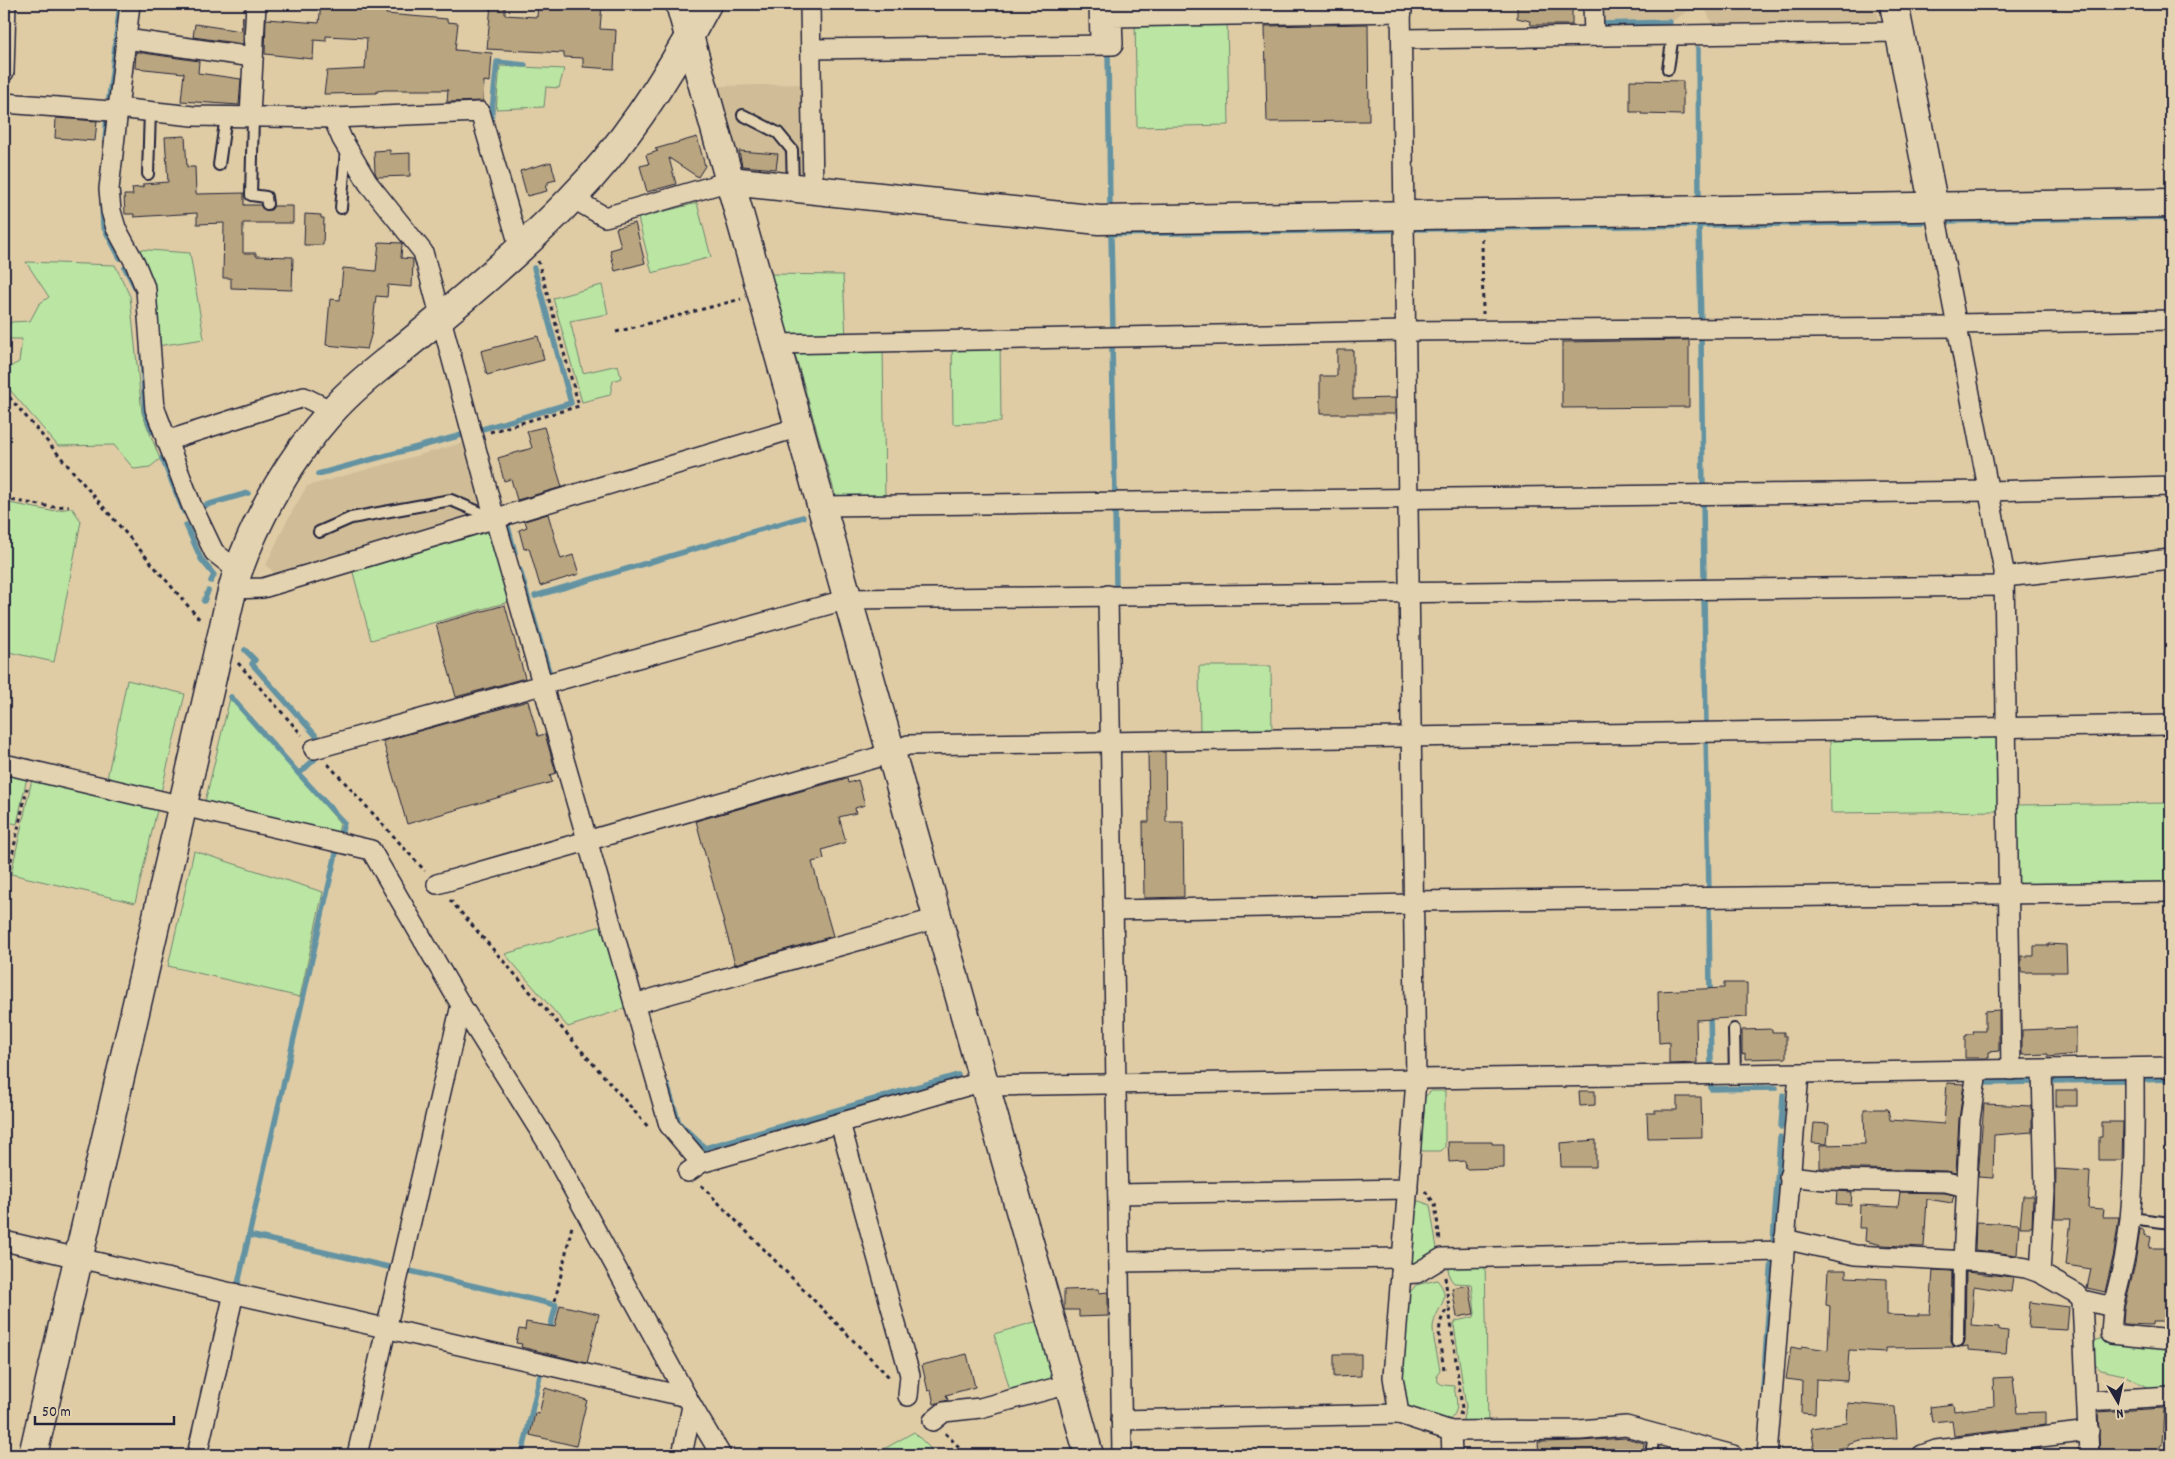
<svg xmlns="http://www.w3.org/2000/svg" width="2175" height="1459" viewBox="0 0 2175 1459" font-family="Dekko,sans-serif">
<rect width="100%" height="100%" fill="#dfcca5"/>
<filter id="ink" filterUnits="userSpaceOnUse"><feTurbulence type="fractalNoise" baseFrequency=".02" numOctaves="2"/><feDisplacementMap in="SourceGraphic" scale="10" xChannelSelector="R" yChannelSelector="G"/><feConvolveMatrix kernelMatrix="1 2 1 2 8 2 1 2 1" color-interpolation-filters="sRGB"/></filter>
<g filter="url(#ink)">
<!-- built -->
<g fill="#d0bd98">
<polygon points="1601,4 1699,4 1674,20 1602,21"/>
<polygon points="1703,4 1876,4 1880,27 1715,30"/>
<polygon points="804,84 805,178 743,172 738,168 717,86"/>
<polygon points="466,442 487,513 278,577 266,565 285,524 307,486"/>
</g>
<!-- green -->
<g fill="#bae5a2" stroke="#6e846e">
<polygon points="1227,18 1229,125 1137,127 1135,20"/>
<polygon points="500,66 501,66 564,69 559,88 546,87 544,107 496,109"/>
<polygon points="697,203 711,257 652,273 638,218"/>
<polygon points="135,249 190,253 204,339 157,346"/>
<polygon points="26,262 115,265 130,296 142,413 160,459 150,467 134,469 114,445 58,446 4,383 4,370 19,362 22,339 4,339 4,333 11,322 30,321 39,304 49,297"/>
<polygon points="769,274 843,275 846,338 786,337"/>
<polygon points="602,285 608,314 570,321 583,373 618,365 621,378 613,381 610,395 582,402 553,298"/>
<polygon points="1000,342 1001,422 953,424 952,343"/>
<polygon points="883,344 885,501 837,501 794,351"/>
<polygon points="4,502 51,511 72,508 81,521 54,662 4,651"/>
<polygon points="485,525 492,530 512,601 371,640 351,565"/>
<polygon points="1199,666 1271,666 1272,734 1200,735"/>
<polygon points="127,680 185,694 161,792 107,779"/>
<polygon points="230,698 340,823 338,833 205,802"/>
<polygon points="1830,735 1999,735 2000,811 1831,813"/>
<polygon points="4,772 27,777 17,824 4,821"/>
<polygon points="32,779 158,806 135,903 11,874"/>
<polygon points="2171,803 2171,886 2017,885 2015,805"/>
<polygon points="194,851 323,892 300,997 168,966"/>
<polygon points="605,925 629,1007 568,1027 505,954"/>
<polygon points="1431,1091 1445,1091 1445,1147 1441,1151 1423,1151 1419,1148 1424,1098"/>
<polygon points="1419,1201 1430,1205 1438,1255 1435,1259 1409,1265 1415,1203"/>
<polygon points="1485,1259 1488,1426 1462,1423 1466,1407 1454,1325 1456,1321 1474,1317 1475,1313 1472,1284 1454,1283 1450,1278 1447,1264"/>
<path d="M1437,1280c17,19 -2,28 -4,47 0,14 5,30 7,43l-3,4 1,8 5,3 11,1c2,14 7,25 -5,34l-36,-7 -8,-5 -4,-31 6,-81 9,-11z"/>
<polygon points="1038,1321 1053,1374 1046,1384 1011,1394 994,1334"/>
<polygon points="2104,1338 2171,1345 2171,1391 2154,1391 2124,1375 2101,1370 2093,1363 2091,1352 2096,1340"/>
<polygon points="914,1432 937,1455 881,1455 884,1449"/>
</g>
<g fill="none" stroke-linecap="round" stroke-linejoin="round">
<!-- stream -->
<g stroke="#6393a2" stroke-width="5.5">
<polyline points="1599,21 1599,24 1670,22"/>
<polyline points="1698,49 1699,200"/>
<polyline points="1108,51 1110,209"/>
<polyline points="109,98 120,4"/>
<polyline points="491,121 497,62 525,65"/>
<polyline points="105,140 107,117"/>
<polyline points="102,207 103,226 120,258"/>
<polyline points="1944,221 2171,217"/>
<polyline points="1699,225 1701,325"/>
<polyline points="1417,229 1925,222"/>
<polyline points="125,268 135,287"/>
<polyline points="1113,332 1111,234 1391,230"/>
<polyline points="1701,333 1703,491"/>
<polyline points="1112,343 1115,498"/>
<polyline points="142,354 145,412 153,432"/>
<polyline points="479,430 571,403 534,268"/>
<polyline points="162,458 184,512"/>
<polyline points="318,474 462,435"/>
<polyline points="1703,499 1704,578"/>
<polyline points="203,506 248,493"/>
<polyline points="1115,507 1116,590"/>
<polyline points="506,519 515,553"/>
<polyline points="186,525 201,559 214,575 211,581"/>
<polyline points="520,570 550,675"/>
<polyline points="1704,595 1706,727"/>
<polyline points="535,596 803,517"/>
<polyline points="204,601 208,591"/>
<polyline points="245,650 255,660 252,664 318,738"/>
<polyline points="231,697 299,774 318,756"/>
<polyline points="1706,736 1709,893"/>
<polyline points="299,774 344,823 341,834"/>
<polyline points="1709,903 1710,995"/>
<polyline points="1710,1012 1711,1064"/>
<polyline points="2140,1080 2171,1079"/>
<polyline points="2049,1081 2125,1080"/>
<polyline points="1984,1083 2036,1082"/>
<polyline points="667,1084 679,1123 705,1148 958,1075"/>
<polyline points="1711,1085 1711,1089 1776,1088"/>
<polyline points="1781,1127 1783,1095"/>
<polyline points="249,1235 393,1268"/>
<polyline points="1773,1243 1780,1137"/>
<polyline points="410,1271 556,1305 549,1333"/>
<polyline points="237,1288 337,849"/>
<polyline points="1763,1388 1772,1258"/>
<polyline points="522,1455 541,1371"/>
</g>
</g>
<!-- building -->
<g fill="#b9a57f" stroke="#22223b">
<polygon points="321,4 386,4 386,14 447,19 447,22 458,23 455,50 492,53 490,82 484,81 483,101 447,102 448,90 385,90 377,91 377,93 324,94 327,71 365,69 367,38 326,36 326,41 314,40 313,59 265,54 266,19 319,23"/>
<polygon points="491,4 505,4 505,15 537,17 538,4 602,4 600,29 616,30 614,69 583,67 583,58 564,57 564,53 487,49"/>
<polygon points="1517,4 1572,4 1572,25 1531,25 1530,21 1517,18"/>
<polygon points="243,16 243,44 193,37 195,24 241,31"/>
<polygon points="1368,24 1369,121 1267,122 1265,26"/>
<polygon points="136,52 199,61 198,73 241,79 239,105 181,101 184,73 135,68"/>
<polygon points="1630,80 1683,81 1683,115 1641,114 1641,112 1630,112"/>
<polygon points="56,118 97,121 95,141 55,138"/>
<polygon points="185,136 187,167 195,167 196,194 244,193 244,205 260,205 265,210 271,210 274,206 293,206 293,223 243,223 243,253 256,253 256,256 293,257 292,290 231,288 231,278 223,278 224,223 197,224 197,213 134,217 134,214 125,214 124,195 133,195 132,188 143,187 143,184 168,182 165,137"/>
<polygon points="697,137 705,166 698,177 669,158 676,184 647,192 640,166 649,164 646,155 658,151 655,149"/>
<polygon points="390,150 390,154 410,153 410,176 377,177 375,172 374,151"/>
<polygon points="739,151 778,154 776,169 742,166"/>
<polygon points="551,162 556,180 548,182 548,185 545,185 547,191 527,196 520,171"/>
<polygon points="305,214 321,215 321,218 324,218 323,245 304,245"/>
<polygon points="635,223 645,263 615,271 610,250 621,247 616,228"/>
<polygon points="379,242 402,243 401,258 413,259 412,287 388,285 387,297 376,296 372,332 367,349 326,345 330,299 340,300 343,268 376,271"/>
<polygon points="538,336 544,360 487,375 481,351"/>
<polygon points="1689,340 1689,407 1562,408 1562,342"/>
<polygon points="1337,350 1353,350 1353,399 1395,398 1395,414 1320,414 1320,376 1337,376"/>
<polygon points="544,427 562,487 517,500 511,479 504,481 498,458 532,448 527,431"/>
<polygon points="548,514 561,559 573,555 579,574 540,586 529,548 524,549 519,530 527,527 525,521"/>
<polygon points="505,605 525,678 456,697 436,624"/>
<polygon points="528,701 538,736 545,734 556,773 550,775 552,782 407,824 383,741"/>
<polygon points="1148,752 1165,752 1166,822 1183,822 1184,897 1144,898 1143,822 1149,822"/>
<polygon points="847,778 848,783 858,780 865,805 855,808 856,813 839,817 846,842 822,850 824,859 812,862 833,936 735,964 696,821"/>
<polygon points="2048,944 2066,945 2067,972 2021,972 2021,956 2034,956 2034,946 2048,946"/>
<polygon points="1724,983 1747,983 1747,1017 1696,1020 1697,1063 1669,1064 1669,1042 1659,1043 1658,991 1724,988"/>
<polygon points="1999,1010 1999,1051 1989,1052 1989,1058 1965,1058 1965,1036 1967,1036 1967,1034 1974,1034 1973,1031 1985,1031 1985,1011"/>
<polygon points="2076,1028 2076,1054 2048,1057 2048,1054 2022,1055 2022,1030"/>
<polygon points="1772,1029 1772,1032 1784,1032 1784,1036 1786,1036 1786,1058 1745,1059 1745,1053 1742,1054 1742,1030"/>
<polygon points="1947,1083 1964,1084 1959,1119 1956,1173 1946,1171 1820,1168 1820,1145 1865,1144 1864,1109 1888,1109 1890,1120 1944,1124"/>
<rect x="2056" y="1090" width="21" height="16"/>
<polygon points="1579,1091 1595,1091 1595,1105 1580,1106"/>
<polygon points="1677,1097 1701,1097 1702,1137 1648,1138 1647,1113 1655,1113 1655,1110 1677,1110"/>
<polygon points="1984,1104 2032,1106 2032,1132 1994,1135 1993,1178 1978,1177"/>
<polygon points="2102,1122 2123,1122 2122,1160 2099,1160 2099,1137 2102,1137"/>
<polygon points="1814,1123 1829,1124 1827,1144 1812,1143"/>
<polygon points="1596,1140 1596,1167 1561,1167 1560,1143"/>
<polygon points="1448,1142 1492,1142 1492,1144 1504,1144 1504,1168 1466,1169 1465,1161 1449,1162"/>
<polygon points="2056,1169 2090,1171 2088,1208 2104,1209 2103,1217 2119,1217 2114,1253 2105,1292 2087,1288 2091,1269 2066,1265 2071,1219 2055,1219"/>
<polygon points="1837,1191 1852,1192 1851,1205 1836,1204"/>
<polygon points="1900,1192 1945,1193 1954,1195 1952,1203 1927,1199 1924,1247 1882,1245 1865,1241 1866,1228 1859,1228 1860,1205 1898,1207"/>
<polygon points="2023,1196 2033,1196 2032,1227 2020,1227"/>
<polygon points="1976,1222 2019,1224 2017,1255 1975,1250"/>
<polygon points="2140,1229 2144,1230 2144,1235 2151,1237 2149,1248 2171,1248 2171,1322 2152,1322 2152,1325 2123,1324 2124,1309 2135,1264"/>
<polygon points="1828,1270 1846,1270 1846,1277 1887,1279 1887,1315 1918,1316 1918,1314 1930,1314 1933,1270 1952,1271 1951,1341 1954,1347 1886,1348 1886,1352 1849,1350 1847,1381 1816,1379 1815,1414 1801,1413 1802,1381 1786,1379 1791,1347 1801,1349 1802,1346 1828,1350 1830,1306 1826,1305"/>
<polygon points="1966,1272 2013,1277 2011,1292 1974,1286 1971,1325 1999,1327 1999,1330 2008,1331 2006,1353 1968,1350 1968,1346 1962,1347 1965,1341"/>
<polygon points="1469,1285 1474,1314 1457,1317 1452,1288"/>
<polygon points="1099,1289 1099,1293 1108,1292 1108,1316 1079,1317 1079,1310 1064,1310 1064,1290"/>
<polygon points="2030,1302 2069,1307 2067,1330 2028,1328"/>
<polygon points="560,1305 599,1314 587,1363 521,1347 522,1344 516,1343 519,1329 525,1330 526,1322 555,1327"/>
<polygon points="967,1354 975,1387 946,1395 948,1400 934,1404 931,1390 928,1391 922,1365"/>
<polygon points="1334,1354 1361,1354 1361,1376 1334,1377"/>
<polygon points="2013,1377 2017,1413 2046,1412 2046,1425 1954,1436 1952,1420 1932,1422 1930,1407 1953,1404 1954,1411 1994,1406 1993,1378"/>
<polygon points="545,1388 587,1400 576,1446 530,1435 535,1413 539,1414"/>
<polygon points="1848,1403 1895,1407 1897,1438 1860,1440 1847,1444 1848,1447 1815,1452 1811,1428 1847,1423"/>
<polygon points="2164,1408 2162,1445 2160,1445 2160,1455 2100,1455 2098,1412"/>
<polygon points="1626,1438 1644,1443 1643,1455 1539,1455 1538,1442 1580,1441"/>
<polygon points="2041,1448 2041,1455 1985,1455"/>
</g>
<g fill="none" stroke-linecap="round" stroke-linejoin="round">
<!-- lane casing -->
<g stroke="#22223b" stroke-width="14">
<g id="lane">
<polyline points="1668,69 1673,35"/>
<polyline points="743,115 778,133 792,150 793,187"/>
<polyline points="253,117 251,195 266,197 267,204"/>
<polyline points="219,165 226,116"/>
<polyline points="148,174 150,111"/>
<polyline points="341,208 346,150"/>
<polyline points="319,532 351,518 451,500 493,518"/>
<polyline points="1734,1029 1735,1075"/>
<polyline points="2130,1218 2171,1223"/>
<polyline points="1958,1341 1959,1260"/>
<polyline points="1651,1455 1654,1433"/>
</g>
</g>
<!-- street casing -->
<g stroke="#22223b" stroke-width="22">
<g id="street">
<polyline points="130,4 109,189 111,211 116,228 135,263 146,290 155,409 191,504 214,552 238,571"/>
<polyline points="810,4 813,190"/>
<polyline points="1099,4 1100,41"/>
<polyline points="1401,4 1416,1080 1393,1377 1399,1414 1451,1431 1580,1430 1626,1426 1733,1455"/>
<polyline points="1593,4 1594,36"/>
<polyline points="126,39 253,57"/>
<polyline points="1402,39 1900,32"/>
<polyline points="811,49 1113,45 1112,17 1402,12"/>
<polyline points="4,72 6,4"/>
<polyline points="4,103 111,111 117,108 193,116 333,118 480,112 520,249"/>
<polyline points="250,116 256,4"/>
<polyline points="333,118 342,139 368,183 423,252 495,519 669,1125 701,1163"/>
<polyline points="572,198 605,217 730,181"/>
<polyline points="1934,207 2004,571 2011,1070"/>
<polyline points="1956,324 2171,320"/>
<polyline points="777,344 1406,331 1957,327"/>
<polyline points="166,441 304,397 332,411"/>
<polyline points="823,506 1989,491 2171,486"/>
<polyline points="2004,577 2171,559"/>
<polyline points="233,589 263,588 800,427"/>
<polyline points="1108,595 1122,1455"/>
<polyline points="314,749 848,599 2004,586"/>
<polyline points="4,764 371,850 461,1005 550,1147 687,1397 692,1406 682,1455"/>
<polyline points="437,884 875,758 908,745 2171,725"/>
<polyline points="1414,901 2171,892"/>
<polyline points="1113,910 1414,904"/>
<polyline points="634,1004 938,918"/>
<polyline points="985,1086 2171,1067"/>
<polyline points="840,1123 910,1375 908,1396"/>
<polyline points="688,1172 701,1163 984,1081"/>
<polyline points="1789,1176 1825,1180 1946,1182 1966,1187"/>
<polyline points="1118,1194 1408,1189"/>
<polyline points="1784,1239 1855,1255 1986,1262 2026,1268 2040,1273 2077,1294 2082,1300 2089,1455"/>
<polyline points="4,1241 687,1397"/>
<polyline points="1963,1261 1970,1120 1977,1071"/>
<polyline points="1119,1262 1402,1258"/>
<polyline points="2040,1273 2045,1192 2042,1070"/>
<polyline points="1401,1274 1417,1273 1442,1258 1783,1251"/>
<polyline points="2082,1300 2113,1307 2111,1334 2171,1340"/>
<path d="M2113,1307c4,-18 9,-35 12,-52 11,-62 9,-125 9,-187"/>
<polyline points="2087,1401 2171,1396"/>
<polyline points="692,1406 721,1455"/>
<polyline points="1121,1420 1399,1414"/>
<polyline points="933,1421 944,1412 980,1408 1069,1384"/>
<polyline points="1451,1431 1452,1455"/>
<polyline points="197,1455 234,1293"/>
<polyline points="357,1455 461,1005"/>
<polyline points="1767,1455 1799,1074"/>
<polyline points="1922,1455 1936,1450 2089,1431"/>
</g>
</g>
<!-- secondary casing -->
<g stroke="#22223b" stroke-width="31">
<g id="secondary">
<polyline points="680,4 1089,1455"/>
<polyline points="1894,4 1934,207"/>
<polyline points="730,181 1099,220 2171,203"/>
<path d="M33,1455l187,-812c6,-24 10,-49 18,-72 20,-56 53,-114 93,-159 25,-28 58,-52 87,-76 53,-43 106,-88 153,-137 56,-57 99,-125 136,-195"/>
</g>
</g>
<!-- path -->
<g stroke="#22223b" stroke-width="3" stroke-dasharray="4 4" stroke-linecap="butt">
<polyline points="1482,239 1483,314"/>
<polyline points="616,332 741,299"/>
<polyline points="4,391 201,621"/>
<polyline points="490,432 579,406 538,261"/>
<polyline points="4,499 52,507 69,506"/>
<polyline points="238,663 302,735"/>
<polyline points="328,764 425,871"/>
<polyline points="4,892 27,788"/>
<polyline points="450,900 650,1129"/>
<polyline points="701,1185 891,1379"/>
<polyline points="1425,1191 1435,1204 1440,1241"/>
<polyline points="1445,1277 1462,1408 1460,1415"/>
<polyline points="555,1301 572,1226"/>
<path d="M1444,1369c-3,-21 -11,-45 5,-62"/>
<polyline points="945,1433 967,1455"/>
</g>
<!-- lane -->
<use href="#lane" stroke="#e4d3b0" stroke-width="10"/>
<!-- street -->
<use href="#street" stroke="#e4d3b0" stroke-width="19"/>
<!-- secondary -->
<use href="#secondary" stroke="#e4d3b0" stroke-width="28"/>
</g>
</g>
<!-- margin -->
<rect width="2175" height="1459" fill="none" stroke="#e4d3b0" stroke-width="20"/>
<rect x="10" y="10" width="2155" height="1439" fill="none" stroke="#22223b" stroke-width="2" filter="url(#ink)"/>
<!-- north arrow -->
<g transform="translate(2118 1402) rotate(171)" stroke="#e4d3b0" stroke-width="4" paint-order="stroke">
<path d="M0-4L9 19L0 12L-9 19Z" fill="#22223b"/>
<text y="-8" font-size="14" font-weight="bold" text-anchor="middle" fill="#22223b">N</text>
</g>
<!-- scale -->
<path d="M35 1416v8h139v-8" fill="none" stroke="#22223b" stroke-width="2.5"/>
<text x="42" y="1416" font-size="15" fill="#22223b" stroke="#e4d3b0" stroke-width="4" paint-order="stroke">50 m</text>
</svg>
